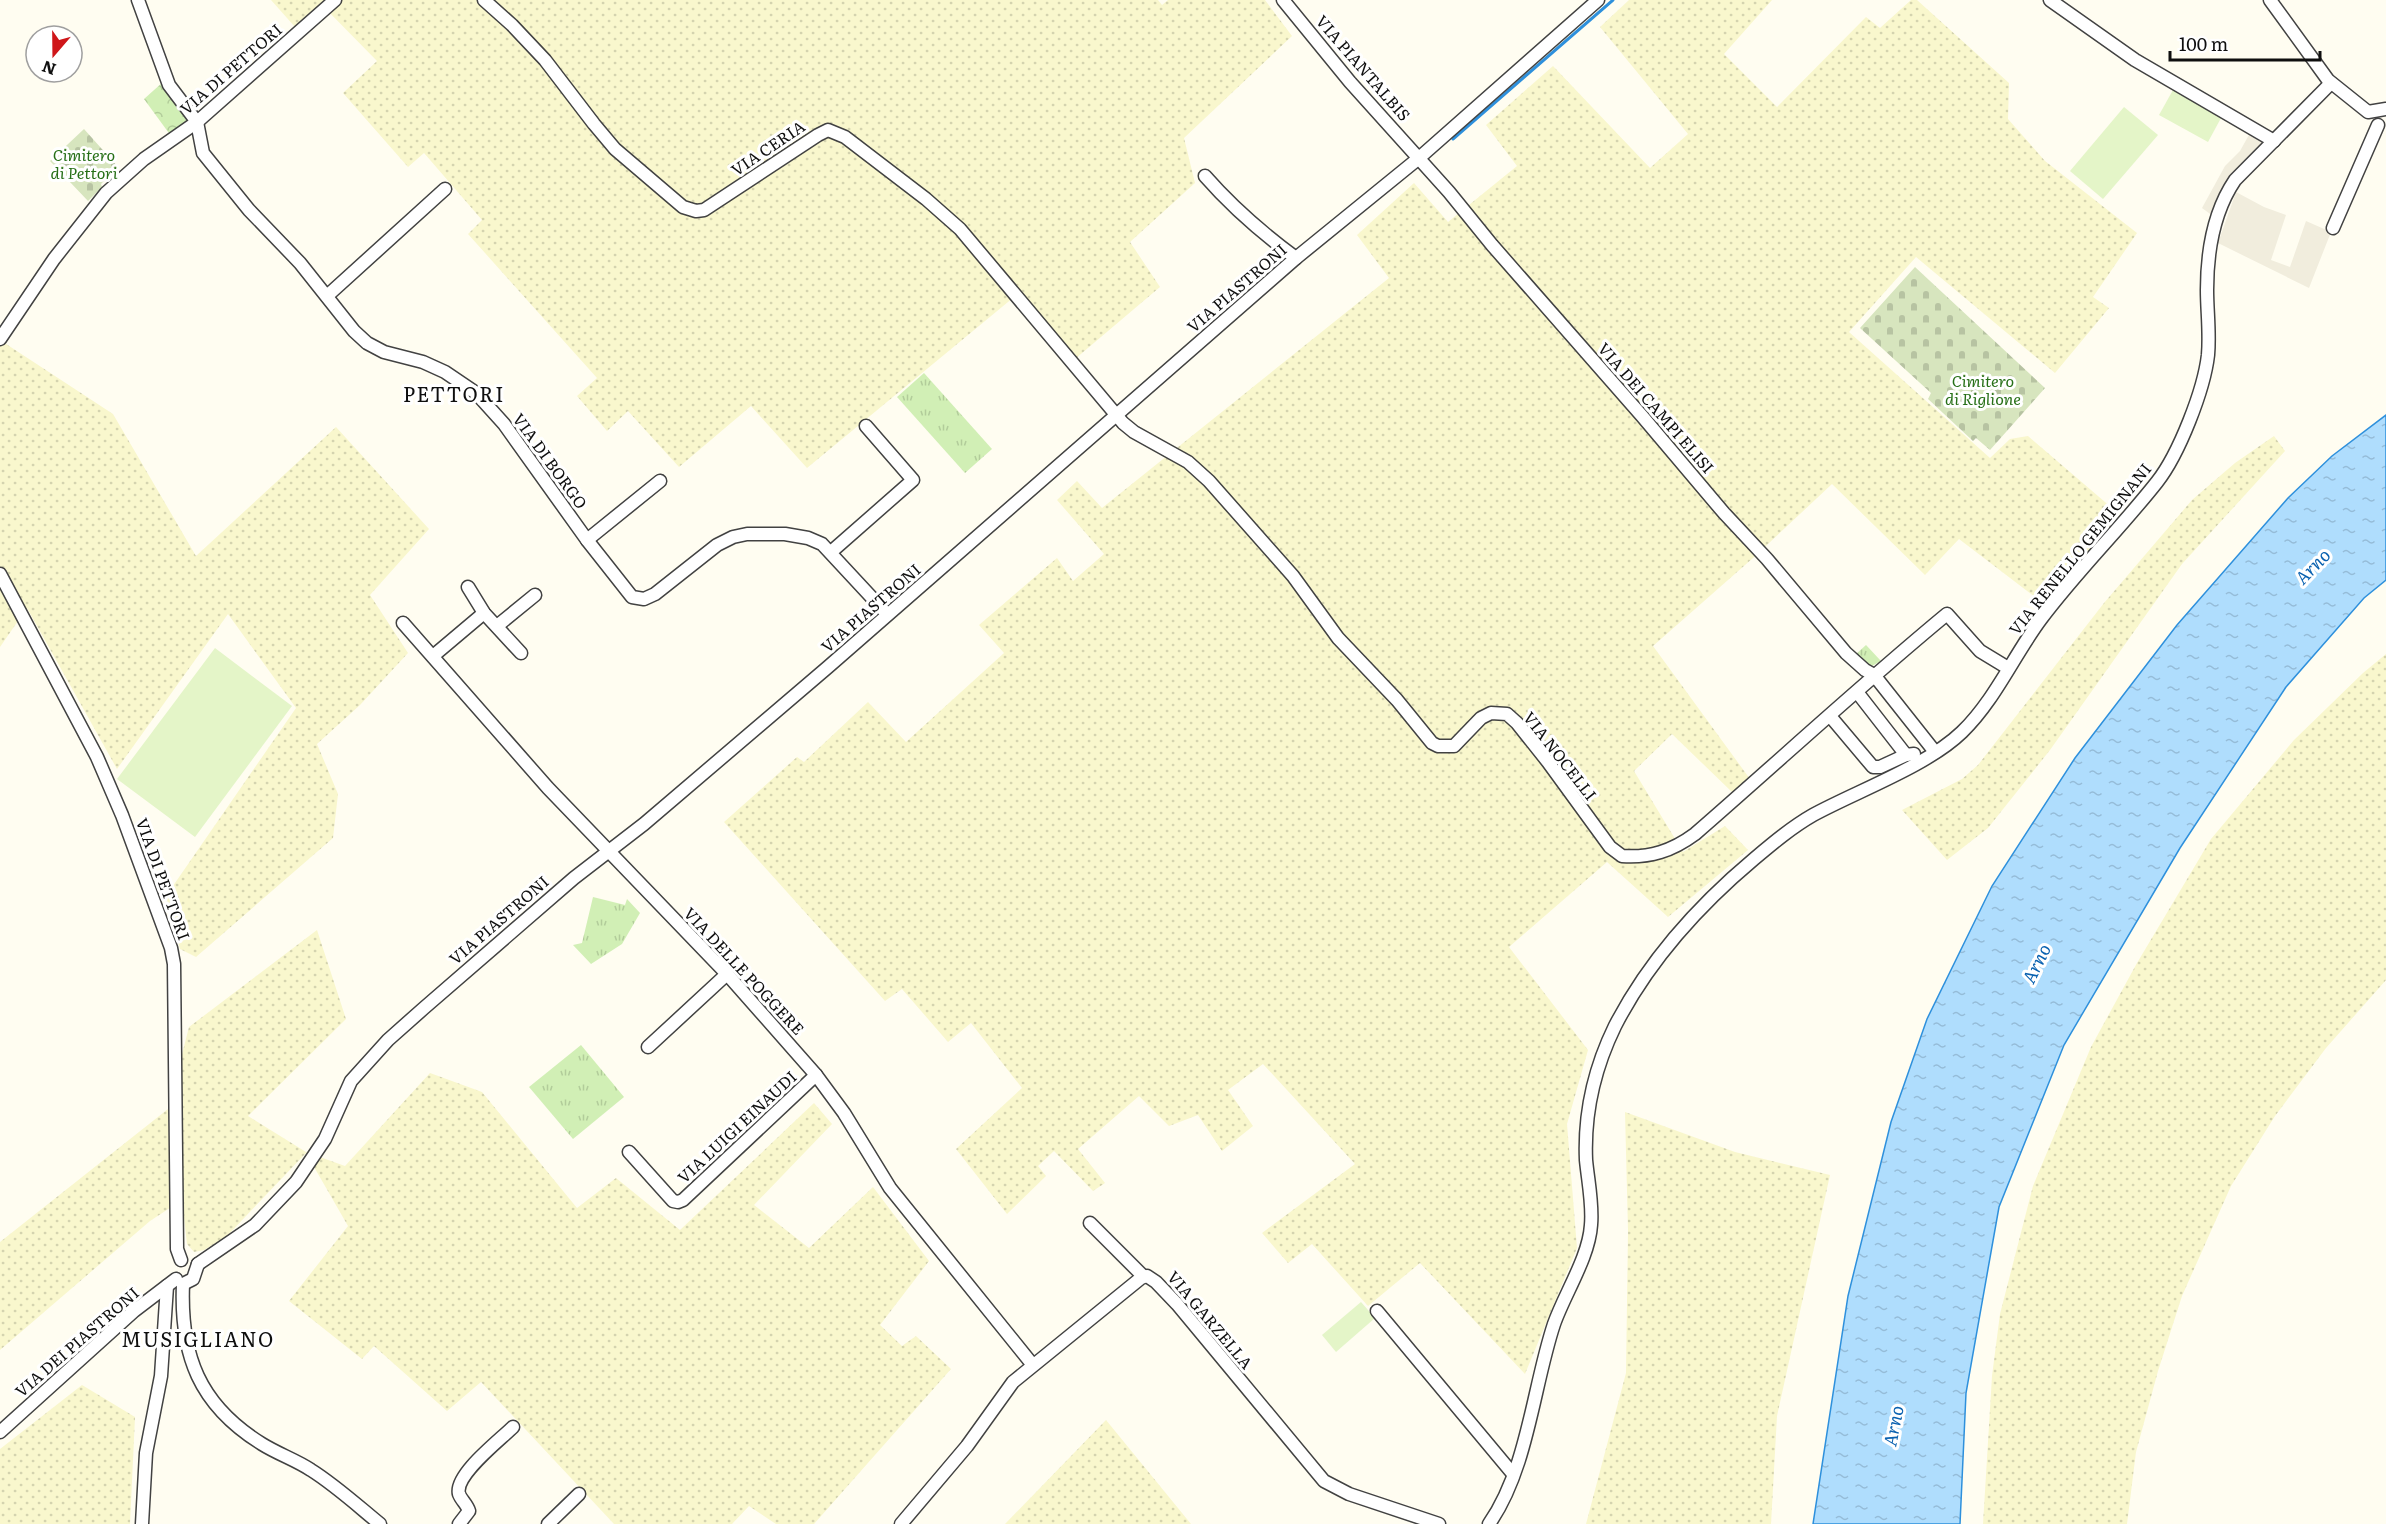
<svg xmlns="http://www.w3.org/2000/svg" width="2386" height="1524" viewBox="0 0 2386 1524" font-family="Literata,serif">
<defs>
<pattern id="farmland-dots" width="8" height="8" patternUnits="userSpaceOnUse" patternTransform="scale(1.5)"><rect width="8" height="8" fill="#f9f7cd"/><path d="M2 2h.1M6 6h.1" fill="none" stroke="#d4d3af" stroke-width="1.8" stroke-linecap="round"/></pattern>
<pattern id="grass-tufts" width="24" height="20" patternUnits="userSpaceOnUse" patternTransform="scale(1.5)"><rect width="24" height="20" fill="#d1efb5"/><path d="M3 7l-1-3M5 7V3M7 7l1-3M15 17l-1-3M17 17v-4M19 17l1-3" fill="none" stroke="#b2cc9a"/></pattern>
<pattern id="cemetery-stones" width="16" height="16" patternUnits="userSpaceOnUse" patternTransform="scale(1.5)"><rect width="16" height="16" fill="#d7e5be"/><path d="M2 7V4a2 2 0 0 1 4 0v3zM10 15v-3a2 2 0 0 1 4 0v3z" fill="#b7c3a2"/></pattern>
<pattern id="park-crowns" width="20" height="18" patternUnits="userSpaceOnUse" patternTransform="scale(1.5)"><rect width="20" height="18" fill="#d1efb5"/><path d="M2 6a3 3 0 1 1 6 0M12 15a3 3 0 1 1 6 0" fill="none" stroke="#b2cc9a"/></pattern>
<pattern id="water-ripples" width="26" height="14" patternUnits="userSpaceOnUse" patternTransform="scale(1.5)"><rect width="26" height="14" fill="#afddfd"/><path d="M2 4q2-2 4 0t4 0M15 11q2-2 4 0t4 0" fill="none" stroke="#95bcd8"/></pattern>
</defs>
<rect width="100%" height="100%" fill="#fffdf1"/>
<!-- farmland -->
<g fill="url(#farmland-dots)">
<polygon points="271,0 1158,0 1162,5 1168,0 1265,0 1292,36 1184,138 1195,183 1130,242 1160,287 1075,359 1020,292 807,468 751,406 679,467 628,411 607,431 577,396 597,378 468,234 482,220 424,153 408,167 343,93 377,61 321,4 295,27"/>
<polygon points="1629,0 1772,0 1724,54 1777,107 1866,17 1880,28 1911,0 1917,0 2009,83 2008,119 2045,161 2137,233 2093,297 2109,308 2055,373 1916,257 1849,332 1990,458 2010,439 2028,436 2119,514 2044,604 1959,539 1925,575 1832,484 1753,558 1653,646 1750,779 1732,792 1672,734 1634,771 1683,852 1725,826 1748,850 1668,917 1607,862 1509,947 1588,1050 1567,1124 1577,1248 1525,1374 1420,1263 1368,1306 1312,1244 1288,1263 1262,1233 1355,1164 1263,1064 1228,1090 1253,1126 1222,1151 1198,1115 1169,1126 1139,1096 1078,1149 1105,1183 1093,1191 1054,1151 1038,1166 1046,1176 1007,1214 956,1149 1022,1088 971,1023 948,1042 902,989 885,1001 724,822 797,757 804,762 868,702 906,742 1004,653 979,625 1057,558 1073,581 1104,554 1057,500 1077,481 1102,508 1389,278 1357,235 1414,183 1448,222 1517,166 1486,125 1553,66 1650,168 1688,134 1600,27"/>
<polygon points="0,340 113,414 196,556 336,427 429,529 370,595 408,653 360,705 317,744 338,794 333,838 196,957 180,949 166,896 296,708 228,614 117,769 27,608 0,647"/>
<polygon points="2274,436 2285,451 2182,564 2050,750 1988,828 1947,860 1902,810 1962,779 1978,765 2104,603 2192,500 2235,463"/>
<polygon points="2386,654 2386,980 2326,1048 2275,1116 2231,1186 2182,1296 2158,1371 2136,1452 2127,1524 1983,1524 1992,1376 2000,1314 2033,1186 2091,1047 2137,963 2211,839 2294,740 2363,673"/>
<polygon points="317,930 346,1019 248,1116 306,1152 345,1166 430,1073 482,1092 577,1208 616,1178 680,1230 814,1103 832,1124 754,1205 809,1248 873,1187 929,1261 880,1325 902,1346 916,1336 951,1369 814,1524 776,1524 749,1506 732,1524 614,1524 481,1382 447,1411 374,1346 362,1359 289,1301 348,1226 306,1153 226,1237 204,1250 194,1252 187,1244 182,1200 150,1221 0,1350 0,1242 168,1109 189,1027"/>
<polygon points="1625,1112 1735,1152 1830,1175 1777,1416 1771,1524 1586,1524 1626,1373 1628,1231"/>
<polygon points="82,1385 135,1417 130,1524 0,1524 0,1449"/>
<polygon points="1106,1420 1191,1524 1005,1524"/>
</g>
<!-- grass -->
<g fill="url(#grass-tufts)">
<polygon points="924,373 992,449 965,473 897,397"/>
<polygon points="1866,645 1881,661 1870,667 1855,655"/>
<polygon points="593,897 625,905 627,899 640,913 622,944 591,964 573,945 582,943"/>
<polygon points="581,1045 624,1097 573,1139 529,1087"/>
</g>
<!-- cemetery -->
<g fill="url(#cemetery-stones)">
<polygon points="84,129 118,167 101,184 102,187 88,201 50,161"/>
<polygon points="1915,267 2045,388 1990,450 1976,438 1973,441 1928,399 1931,393 1860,328"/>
</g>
<!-- park -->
<polygon fill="url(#park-crowns)" points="163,82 188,123 171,136 144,99"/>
<!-- pitch -->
<g fill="#e4f5c8">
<polygon points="2173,90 2221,118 2208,142 2159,115"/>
<polygon points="2124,107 2158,135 2103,199 2070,171"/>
<polygon points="215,648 292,706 195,837 117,779"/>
<polygon points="1361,1302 1375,1318 1336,1352 1322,1335"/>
</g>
<!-- plaza -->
<g fill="#f1eddd">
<polygon points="2250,133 2264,142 2230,177 2213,216 2202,208 2225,166 2240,151"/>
<polygon points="2236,192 2264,207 2286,215 2271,260 2290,267 2306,221 2331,232 2309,288 2218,243"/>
</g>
<!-- water -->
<polygon fill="url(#water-ripples)" stroke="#2e90dc" stroke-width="1.5" points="2386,415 2386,580 2364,598 2286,687 2180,848 2064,1045 1999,1207 1966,1393 1960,1524 1813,1524 1848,1296 1891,1122 1927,1019 1992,886 2075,758 2177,625 2288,498 2332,456"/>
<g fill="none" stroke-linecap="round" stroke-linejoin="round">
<!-- stream -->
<polyline stroke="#2e90dc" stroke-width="3" points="1453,139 1613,0"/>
<!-- street casing -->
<g stroke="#424242" stroke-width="15">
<g id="street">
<polyline points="138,0 169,85 197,122 203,153 249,210 300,263 354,331 367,343 384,352 423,362 445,372 476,393 504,424 587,540 632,597 644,599 655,594 717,545 733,537 747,534 785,534 808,538 822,544 887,614"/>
<path d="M484,0l28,25 33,35 49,64 21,25 68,58 13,4 8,-1 114,-75 10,-5 17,7 81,62 34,30 163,194 11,9 54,30 21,19 84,95 45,62 59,62 35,43 6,3h16l27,-28 10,-5 16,1 10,9 31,39 62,85 12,9c28,2 50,-5 73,-22 84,-73 166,-149 252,-220l33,37 28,17"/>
<polyline points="1283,0 1350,82 1449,192 1492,245 1642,416 1724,513 1767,559 1846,653 1865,670 1874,675 1935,752"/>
<polyline points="2050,0 2135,60 2274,141"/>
<polyline points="2270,0 2328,80 2368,112 2386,109"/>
<path d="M1205,176c28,32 57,57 91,82"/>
<polyline points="2333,228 2378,125"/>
<polyline points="327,296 445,189"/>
<polyline points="0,339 54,259 106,193 144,159 197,122 335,0"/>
<polyline points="587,540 660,481"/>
<polyline points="831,552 913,480 866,426"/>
<polyline points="0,574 97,757 122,815 171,948 174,964 177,1249 181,1260"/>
<polyline points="468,587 484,613 521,653"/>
<polyline points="403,623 548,788 727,974 816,1075 844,1113 890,1188 1032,1364"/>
<polyline points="497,626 535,595"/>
<polyline points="433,656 484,613"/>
<polyline points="1857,692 1906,755 1914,754"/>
<polyline points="1830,716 1873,767 1880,767 1906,755"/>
<polyline points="648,1047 727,974"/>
<polyline points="629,1152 673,1201 678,1202 683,1200 816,1075"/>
<polyline points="1090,1223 1143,1276"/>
<polyline points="198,1264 255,1225 296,1182 325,1139 351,1081 388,1040 424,1008 574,878 644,824 828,667 1296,258 1419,158 1598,0"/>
<path d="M183,1284c-3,71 16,121 79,160 16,10 34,16 49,26 24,15 47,36 69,54"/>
<polyline points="183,1284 193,1279 198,1264"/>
<polyline points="1377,1311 1513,1474"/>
<polyline points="0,1432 134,1311 176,1279"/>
<polyline points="142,1524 146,1453 161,1376 167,1286"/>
<path d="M459,1524l10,-13c-2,-7 -8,-11 -10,-17 -5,-19 41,-54 54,-67"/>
<polyline points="548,1524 579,1494"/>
<polyline points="901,1524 967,1446 1013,1382 1141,1278 1147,1276 1156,1282 1177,1304 1324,1481 1349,1494 1439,1524"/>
<path d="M1489,1524c39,-56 44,-137 65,-200 11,-31 35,-67 37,-99 2,-21 -3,-44 -5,-65 -2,-47 8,-91 29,-134 34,-66 83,-120 139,-167 19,-16 38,-32 59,-44 44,-24 114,-49 149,-83 33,-32 52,-77 79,-113 36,-48 79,-90 116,-137 22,-28 47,-92 51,-127 2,-22 -1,-44 -1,-65 0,-37 7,-79 28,-110l96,-97"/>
</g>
</g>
<!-- street -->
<use href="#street" stroke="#fff" stroke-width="12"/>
</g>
<g text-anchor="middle" stroke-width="6" stroke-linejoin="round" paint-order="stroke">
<!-- street labels -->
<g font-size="16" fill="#0f0f0f" stroke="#fff">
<text transform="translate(1363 68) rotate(49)" y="6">VIA PIANTALBIS</text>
<text transform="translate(231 69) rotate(-41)" y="6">VIA DI PETTORI</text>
<text transform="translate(768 148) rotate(-34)" y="6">VIA CERIA</text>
<text transform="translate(1237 288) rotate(-41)" y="6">VIA PIASTRONI</text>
<text transform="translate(1656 408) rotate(49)" y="6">VIA DEI CAMPI ELISI</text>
<text transform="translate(550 461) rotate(54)" y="6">VIA DI BORGO</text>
<text transform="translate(2080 549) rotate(-51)" y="6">VIA RENELLO GEMIGNANI</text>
<text transform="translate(871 608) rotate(-41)" y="6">VIA PIASTRONI</text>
<text transform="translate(1560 756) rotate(52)" y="6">VIA NOCELLI</text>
<text transform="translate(163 879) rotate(70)" y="6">VIA DI PETTORI</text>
<text transform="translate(499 920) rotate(-41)" y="6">VIA PIASTRONI</text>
<text transform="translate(744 971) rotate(47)" y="6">VIA DELLE POGGERE</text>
<text transform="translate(737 1127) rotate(-43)" y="6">VIA LUIGI EINAUDI</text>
<text transform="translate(1210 1320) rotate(50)" y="6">VIA GARZELLA</text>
<text transform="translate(77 1342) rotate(-41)" y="6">VIA DEI PIASTRONI</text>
</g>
<!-- park labels -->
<g font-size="16" font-style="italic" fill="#266f17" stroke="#fff">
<text x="84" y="161">Cimitero<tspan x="84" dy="18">di Pettori</tspan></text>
<text x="1983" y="387">Cimitero<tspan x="1983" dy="18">di Riglione</tspan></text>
</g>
<!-- water labels -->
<g font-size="18" font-style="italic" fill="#0961b0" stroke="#fff">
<text transform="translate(2313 567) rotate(-46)" y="6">Arno</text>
<text transform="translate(2037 964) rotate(-64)" y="6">Arno</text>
<text transform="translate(1894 1426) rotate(-79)" y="6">Arno</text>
</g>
<!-- quarter labels -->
<g font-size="20" letter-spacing="1.5" fill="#0f0f0f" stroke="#fff">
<text x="454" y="402">PETTORI</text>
<text x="198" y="1347">MUSIGLIANO</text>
</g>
</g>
<!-- north arrow -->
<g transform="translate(54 54) rotate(200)"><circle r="28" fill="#ffffff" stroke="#9f9f9f" stroke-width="1.5"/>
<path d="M0-4.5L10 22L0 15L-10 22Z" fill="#cf1619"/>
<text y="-9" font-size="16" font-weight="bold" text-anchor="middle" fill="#0f0f0f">N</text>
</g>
<!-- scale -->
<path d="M2170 51v9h150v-9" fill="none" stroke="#0f0f0f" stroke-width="3"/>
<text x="2179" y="51" font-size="18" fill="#0f0f0f" stroke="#ffffff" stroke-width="4.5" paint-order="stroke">100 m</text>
</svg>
